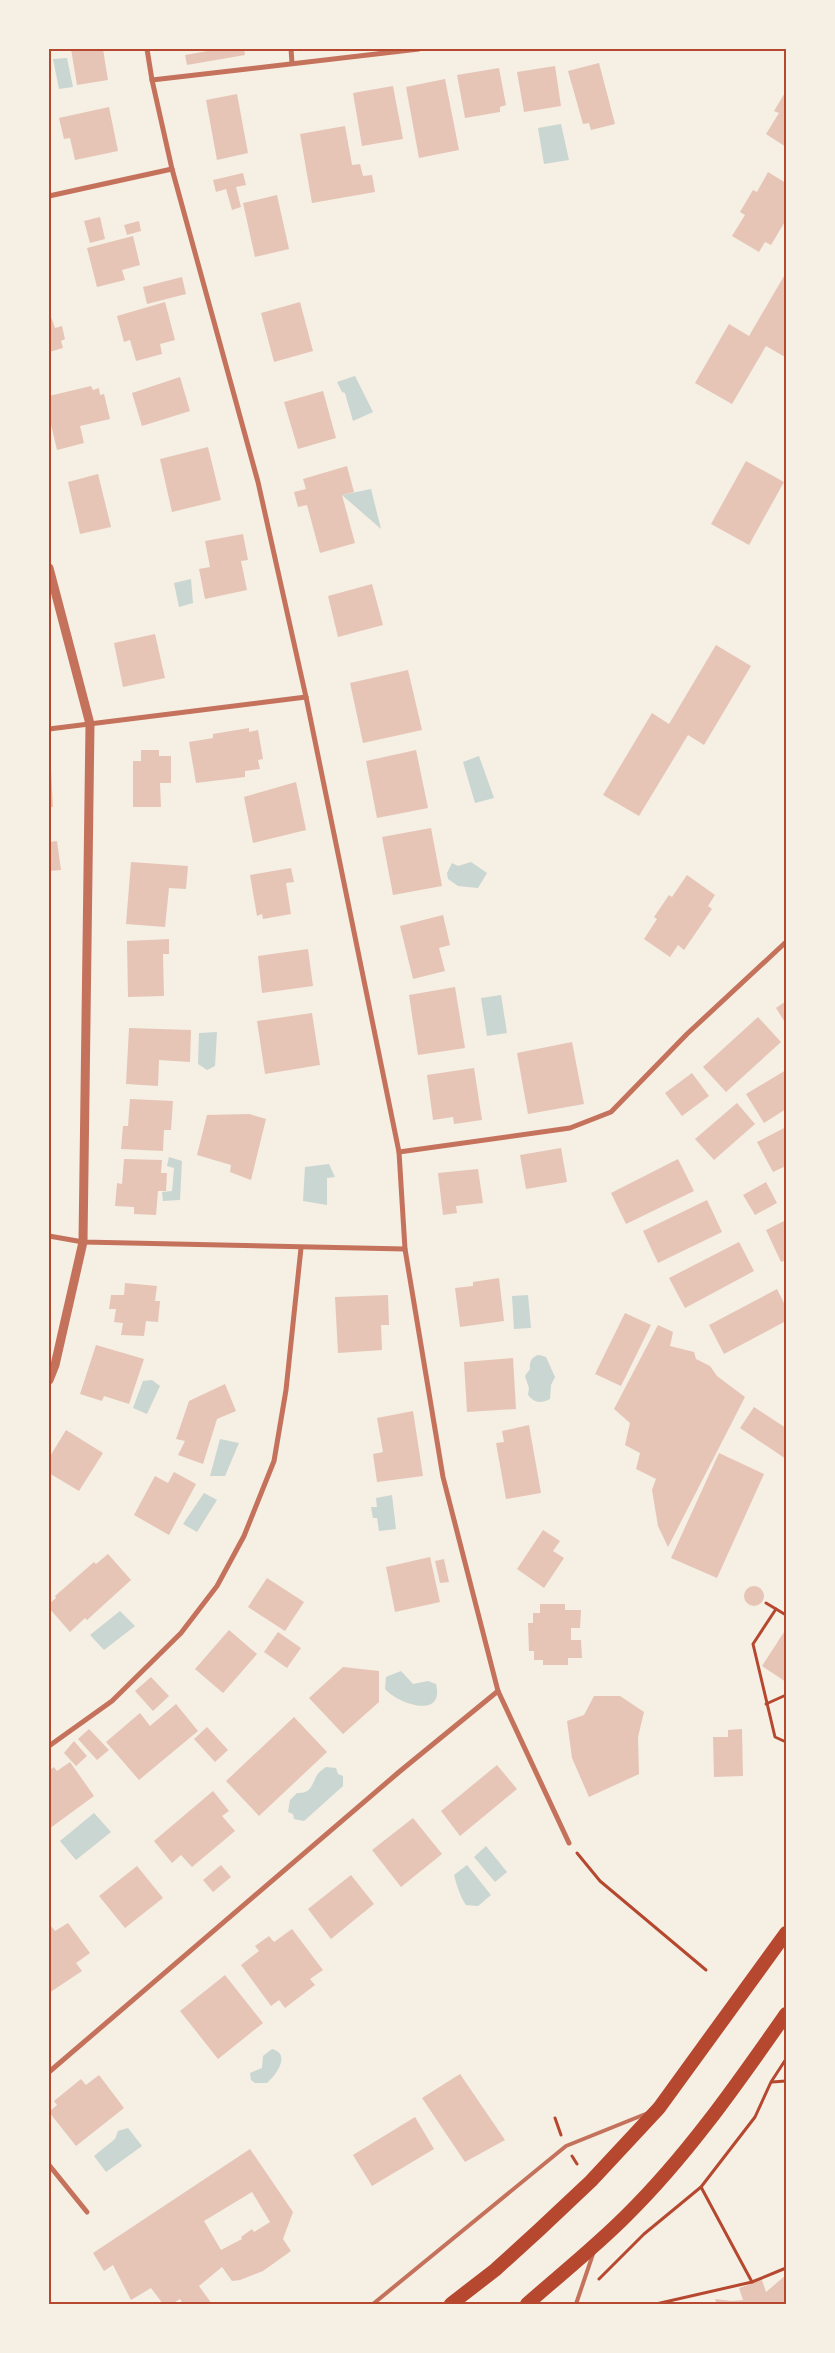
<svg xmlns="http://www.w3.org/2000/svg" width="835" height="2353" viewBox="0 0 835 2353" font-family="'Exo 2',sans-serif">
<rect width="100%" height="100%" fill="#f6efe4"/>
<!-- water -->
<g fill="#c9d6d2">
<polygon points="67,58 73,87 59,89 53,59"/>
<polygon points="561,124 569,160 544,164 538,128"/>
<polygon points="355,376 373,412 353,421 345,393 342,392 337,382"/>
<polygon points="371,489 381,529 342,495"/>
<polygon points="191,579 193,603 179,607 174,583"/>
<polygon points="479,756 494,798 475,803 463,762"/>
<polygon points="471,862 487,873 478,888 458,886 448,879 447,873 452,863 458,866"/>
<polygon points="501,995 507,1033 487,1036 481,998"/>
<polygon points="217,1032 215,1066 207,1070 198,1064 199,1033"/>
<polygon points="169,1157 182,1161 180,1200 163,1201 162,1192 172,1191 174,1168 167,1166"/>
<polygon points="329,1164 335,1177 327,1178 327,1205 303,1201 305,1167"/>
<polygon points="528,1295 531,1328 514,1329 512,1296"/>
<path d="M539,1355l7,2 9,20 -4,8 -1,14c-9,5 -16,4 -22,-4l1,-7 -4,-12 5,-7c-1,-7 2,-13 9,-14z"/>
<polygon points="152,1380 160,1386 147,1414 133,1408 143,1381"/>
<polygon points="220,1439 239,1443 225,1476 210,1476"/>
<polygon points="204,1493 217,1500 197,1532 183,1524"/>
<polygon points="392,1495 396,1529 379,1531 377,1518 373,1518 371,1507 377,1507 376,1498"/>
<polygon points="120,1611 135,1626 104,1650 90,1635"/>
<path d="M401,1671l12,13 15,-3 8,3c9,36 -38,20 -51,5l1,-12z"/>
<path d="M326,1767l10,1 2,6 5,2v10l-39,35 -10,-2 -1,-5 -5,-2 2,-12 7,-7c15,0 14,-7 20,-18 2,-3 6,-6 9,-8z"/>
<polygon points="94,1813 111,1832 76,1860 60,1841"/>
<polygon points="486,1846 507,1872 495,1882 474,1857"/>
<path d="M467,1865l24,30 -13,11 -12,-1c-5,-6 -10,-22 -12,-30z"/>
<path d="M272,2049c19,5 5,25 -5,34h-12l-4,-3 -1,-7 12,-5 1,-12z"/>
<polygon points="128,2128 142,2146 106,2172 94,2156 115,2139 118,2131"/>
</g>
<!-- building -->
<g fill="#e6c5b7" fill-rule="evenodd">
<polygon points="71,49 103,49 108,80 77,85"/>
<polygon points="219,49 244,49 245,55 187,65 185,55"/>
<polygon points="599,63 615,124 591,130 589,123 583,124 568,71"/>
<polygon points="555,66 561,106 524,112 517,72"/>
<polygon points="499,68 506,105 500,107 500,112 465,118 457,75"/>
<polygon points="445,79 459,150 419,158 406,87"/>
<polygon points="393,86 403,139 362,146 353,93"/>
<polygon points="786,91 786,147 766,134 779,113 774,111"/>
<polygon points="237,94 248,153 217,160 206,100"/>
<polygon points="109,107 118,151 75,160 70,138 64,139 59,118"/>
<polygon points="345,126 352,165 360,164 363,176 372,175 375,192 312,203 300,134"/>
<polygon points="768,172 786,183 786,220 771,245 765,242 759,252 732,236 745,215 740,212 753,190 757,192"/>
<polygon points="243,173 246,185 236,187 241,207 232,210 226,189 216,192 213,180"/>
<polygon points="277,195 289,249 255,257 243,203"/>
<polygon points="100,217 105,239 90,243 84,221"/>
<polygon points="139,221 141,231 127,235 124,225"/>
<polygon points="133,236 140,265 122,270 125,280 97,287 87,248"/>
<polygon points="784,276 786,277 785,357 766,346 732,404 695,383 729,324 749,336"/>
<polygon points="182,277 186,294 147,304 143,287"/>
<polygon points="165,302 175,340 160,344 162,354 136,361 130,340 124,342 117,316"/>
<polygon points="300,302 313,351 274,362 261,313"/>
<polygon points="49,317 51,317 55,328 62,326 65,339 61,341 63,348 49,352"/>
<polygon points="180,377 190,411 142,426 132,393"/>
<polygon points="91,386 93,390 99,388 100,395 104,394 110,419 80,426 84,443 57,450 49,416 49,396"/>
<polygon points="323,391 336,438 298,449 284,402"/>
<polygon points="208,447 221,500 172,512 160,459"/>
<polygon points="746,461 784,482 749,545 711,524"/>
<polygon points="347,466 354,492 342,495 355,543 320,553 307,505 298,507 294,492 306,489 303,479"/>
<polygon points="98,474 111,527 80,534 68,482"/>
<polygon points="243,534 248,560 241,561 247,590 205,599 199,569 210,567 205,541"/>
<polygon points="372,584 383,625 338,637 328,596"/>
<polygon points="155,634 165,678 123,687 114,643"/>
<polygon points="716,645 751,666 704,745 688,735 639,816 603,795 652,713 669,724"/>
<polygon points="408,670 422,730 363,743 350,683"/>
<polygon points="249,728 249,732 258,730 263,759 258,760 260,769 245,771 245,777 196,783 189,742 213,738 213,734"/>
<polygon points="141,750 159,750 159,756 171,756 171,783 160,783 161,807 133,807 133,761 141,761"/>
<polygon points="416,750 428,808 377,818 366,761"/>
<polygon points="49,770 51,770 53,807 49,807"/>
<polygon points="296,782 306,830 253,843 244,797"/>
<polygon points="431,828 442,886 393,895 382,837"/>
<polygon points="57,841 61,870 49,871 49,842"/>
<polygon points="131,862 188,866 186,889 169,888 165,927 126,924"/>
<polygon points="291,868 294,882 286,883 291,914 263,919 262,914 257,916 250,875"/>
<polygon points="687,875 715,895 708,906 712,909 684,950 678,945 670,957 644,939 657,919 654,917 669,895 672,897"/>
<polygon points="443,915 450,945 439,948 445,971 413,979 400,926"/>
<polygon points="169,939 169,954 163,954 164,996 128,997 127,941"/>
<polygon points="308,949 313,986 262,993 258,956"/>
<polygon points="455,987 465,1048 418,1055 409,995"/>
<polygon points="786,1001 786,1024 776,1008"/>
<polygon points="312,1013 320,1065 265,1074 257,1021"/>
<polygon points="758,1017 781,1042 726,1092 703,1067"/>
<polygon points="129,1028 191,1030 190,1062 159,1060 158,1086 126,1084"/>
<polygon points="572,1042 584,1104 528,1114 517,1053"/>
<polygon points="474,1068 482,1120 454,1124 453,1117 433,1120 427,1075"/>
<polygon points="786,1070 786,1109 764,1123 746,1094"/>
<polygon points="692,1073 709,1096 682,1116 665,1093"/>
<polygon points="130,1099 173,1101 171,1130 164,1130 163,1151 121,1149 123,1126 128,1126"/>
<polygon points="737,1103 755,1124 714,1160 695,1139"/>
<polygon points="249,1114 266,1119 251,1180 230,1172 231,1165 197,1155 207,1115"/>
<polygon points="786,1127 786,1166 773,1172 757,1142"/>
<polygon points="561,1148 567,1182 526,1189 520,1155"/>
<polygon points="124,1159 162,1160 161,1173 167,1173 166,1191 158,1191 156,1215 134,1214 134,1207 115,1206 117,1183 122,1184"/>
<polygon points="678,1159 694,1191 626,1224 611,1193"/>
<polygon points="478,1169 483,1203 456,1206 457,1213 443,1215 438,1173"/>
<polygon points="766,1182 777,1203 755,1215 743,1195"/>
<polygon points="707,1200 722,1232 658,1263 643,1231"/>
<polygon points="786,1220 786,1260 781,1262 766,1230"/>
<polygon points="739,1242 754,1271 685,1308 669,1278"/>
<polygon points="499,1278 504,1321 460,1327 455,1288 473,1286 473,1282"/>
<polygon points="125,1283 157,1286 155,1301 160,1301 158,1322 146,1321 144,1336 121,1335 123,1323 114,1322 116,1309 109,1309 111,1295 124,1295"/>
<polygon points="777,1289 786,1307 786,1321 724,1354 709,1325"/>
<polygon points="388,1295 389,1325 381,1325 382,1350 338,1353 335,1297"/>
<polygon points="625,1313 651,1325 621,1386 595,1374"/>
<polygon points="658,1325 673,1332 670,1346 694,1352 696,1359 710,1366 717,1376 745,1397 668,1547 658,1526 652,1490 656,1479 636,1469 640,1453 625,1445 630,1423 614,1409"/>
<polygon points="96,1345 144,1359 129,1404 104,1396 102,1401 80,1394"/>
<polygon points="513,1358 516,1409 467,1412 464,1362"/>
<polygon points="225,1384 236,1411 217,1419 203,1464 178,1455 185,1441 176,1439 189,1401"/>
<polygon points="754,1407 786,1428 786,1459 740,1428"/>
<polygon points="413,1411 423,1476 377,1482 373,1454 383,1452 377,1418"/>
<polygon points="529,1425 541,1493 506,1499 496,1443 504,1442 502,1431"/>
<polygon points="66,1430 103,1453 79,1491 49,1473 49,1458"/>
<polygon points="719,1453 764,1474 717,1578 671,1558"/>
<polygon points="174,1472 196,1484 169,1535 134,1515 155,1476 168,1483"/>
<polygon points="543,1530 560,1541 553,1551 564,1558 544,1588 517,1569"/>
<polygon points="108,1554 131,1580 87,1620 85,1618 70,1632 49,1608 49,1604 56,1598 55,1596 94,1562 96,1564"/>
<polygon points="430,1557 440,1602 395,1612 386,1567"/>
<polygon points="444,1559 449,1582 440,1583 435,1561"/>
<polygon points="267,1578 304,1602 285,1631 248,1607"/>
<circle cx="754" cy="1596" r="10"/>
<polygon points="540,1604 565,1604 565,1610 581,1610 580,1628 571,1628 571,1640 581,1640 582,1658 568,1658 568,1665 543,1665 543,1660 534,1660 534,1651 529,1651 528,1623 533,1623 533,1613 540,1613"/>
<polygon points="786,1629 786,1682 762,1666"/>
<polygon points="229,1630 257,1654 223,1693 195,1669"/>
<polygon points="278,1632 301,1648 287,1668 264,1652"/>
<polygon points="343,1667 379,1671 379,1702 343,1734 309,1698"/>
<polygon points="151,1677 169,1696 153,1711 135,1691"/>
<polygon points="594,1696 620,1696 644,1712 638,1737 639,1774 589,1797 572,1758 567,1721 584,1715"/>
<polygon points="176,1704 198,1731 139,1780 106,1742 140,1713 150,1726"/>
<polygon points="294,1717 327,1752 259,1816 226,1781"/>
<polygon points="207,1727 228,1750 215,1762 194,1739"/>
<polygon points="89,1729 109,1750 97,1760 78,1739"/>
<polygon points="742,1729 743,1776 714,1777 713,1737 728,1737 728,1730"/>
<polygon points="74,1741 87,1756 76,1766 64,1753"/>
<polygon points="70,1762 94,1796 49,1829 49,1771 54,1767 57,1771"/>
<polygon points="497,1765 517,1789 460,1836 441,1811"/>
<polygon points="213,1791 229,1811 222,1816 235,1831 192,1867 181,1855 172,1863 154,1841"/>
<polygon points="413,1818 442,1854 401,1887 372,1850"/>
<polygon points="221,1865 231,1877 213,1892 203,1880"/>
<polygon points="137,1866 163,1898 125,1928 99,1896"/>
<polygon points="351,1875 374,1904 331,1939 308,1909"/>
<polygon points="68,1923 90,1953 76,1963 82,1971 49,1993 49,1928 51,1926 55,1931"/>
<polygon points="292,1929 323,1970 310,1979 315,1985 285,2008 279,2000 271,2006 241,1965 259,1951 255,1946 269,1936 274,1942"/>
<polygon points="225,1975 263,2023 218,2059 180,2011"/>
<polygon points="460,2074 505,2140 465,2162 422,2098"/>
<polygon points="99,2075 124,2108 76,2146 49,2112 57,2105 54,2101 81,2079 86,2085"/>
<polygon points="415,2117 434,2149 372,2186 353,2155"/>
<path d="M250,2149l43,63 -10,27 8,12 -28,20 -23,9 -8,1 -10,-14 -23,19 13,18h-29l-3,-5 -8,5h-9l-12,-16 -20,12 -18,-35 -9,6 -11,-18zM252,2192l18,30 -16,10 -2,-3 -11,8 1,2 -21,11 -17,-29z"/>
<polygon points="786,2275 786,2304 717,2304 715,2299 732,2301 743,2300 739,2288 762,2280 766,2292"/>
</g>
<g fill="none" stroke-linecap="round" stroke-linejoin="round">
<!-- path -->
<g stroke="#b5482f" stroke-width="3">
<polyline points="766,1603 776,1609"/>
<polyline points="786,1615 776,1609 753,1644 775,1737 786,1742"/>
<polyline points="766,1704 786,1695"/>
<polyline points="577,1853 600,1881 706,1970"/>
<polyline points="772,2082 786,2081"/>
<polyline points="555,2118 561,2135"/>
<polyline points="572,2156 577,2164"/>
<polyline points="701,2187 752,2282"/>
<polyline points="599,2279 644,2234 701,2187 755,2117 771,2082 786,2059"/>
<polyline points="656,2304 752,2282 786,2268"/>
</g>
<!-- service -->
<g stroke="#c5725c" stroke-width="4">
<polyline points="373,2304 566,2146 648,2113"/>
<polyline points="576,2304 593,2254"/>
</g>
<!-- minor -->
<g stroke="#c5725c" stroke-width="5">
<polyline points="147,49 152,80 172,169 258,482 306,697 399,1152 405,1249 443,1477 498,1691 569,1843"/>
<polyline points="291,49 292,63"/>
<polyline points="152,80 419,49"/>
<polyline points="49,196 172,169"/>
<polyline points="49,729 306,697"/>
<polyline points="399,1152 570,1128 611,1112 687,1034 786,942"/>
<polyline points="49,1236 83,1242 405,1249"/>
<polyline points="49,1746 112,1701 181,1633 217,1586 244,1536 274,1461 286,1390 301,1248"/>
<polyline points="49,2072 399,1772 498,1691"/>
<polyline points="49,2165 87,2212"/>
</g>
<!-- tertiary -->
<polyline stroke="#c5725c" stroke-width="9" points="49,568 90,724 83,1242 55,1365 49,1380"/>
<!-- trunk -->
<g stroke="#b5482f" stroke-width="14">
<polyline points="451,2304 495,2270 539,2230 591,2181 659,2108 786,1933"/>
<path d="M527,2304c33,-29 68,-57 99,-88 61,-60 111,-132 160,-202"/>
</g>
</g>
<!-- border -->
<rect width="835" height="2353" fill="none" stroke="#f6efe4" stroke-width="100"/>
<rect x="50" y="50" width="735" height="2253" fill="none" stroke="#b5482f" stroke-width="2"/>
</svg>
